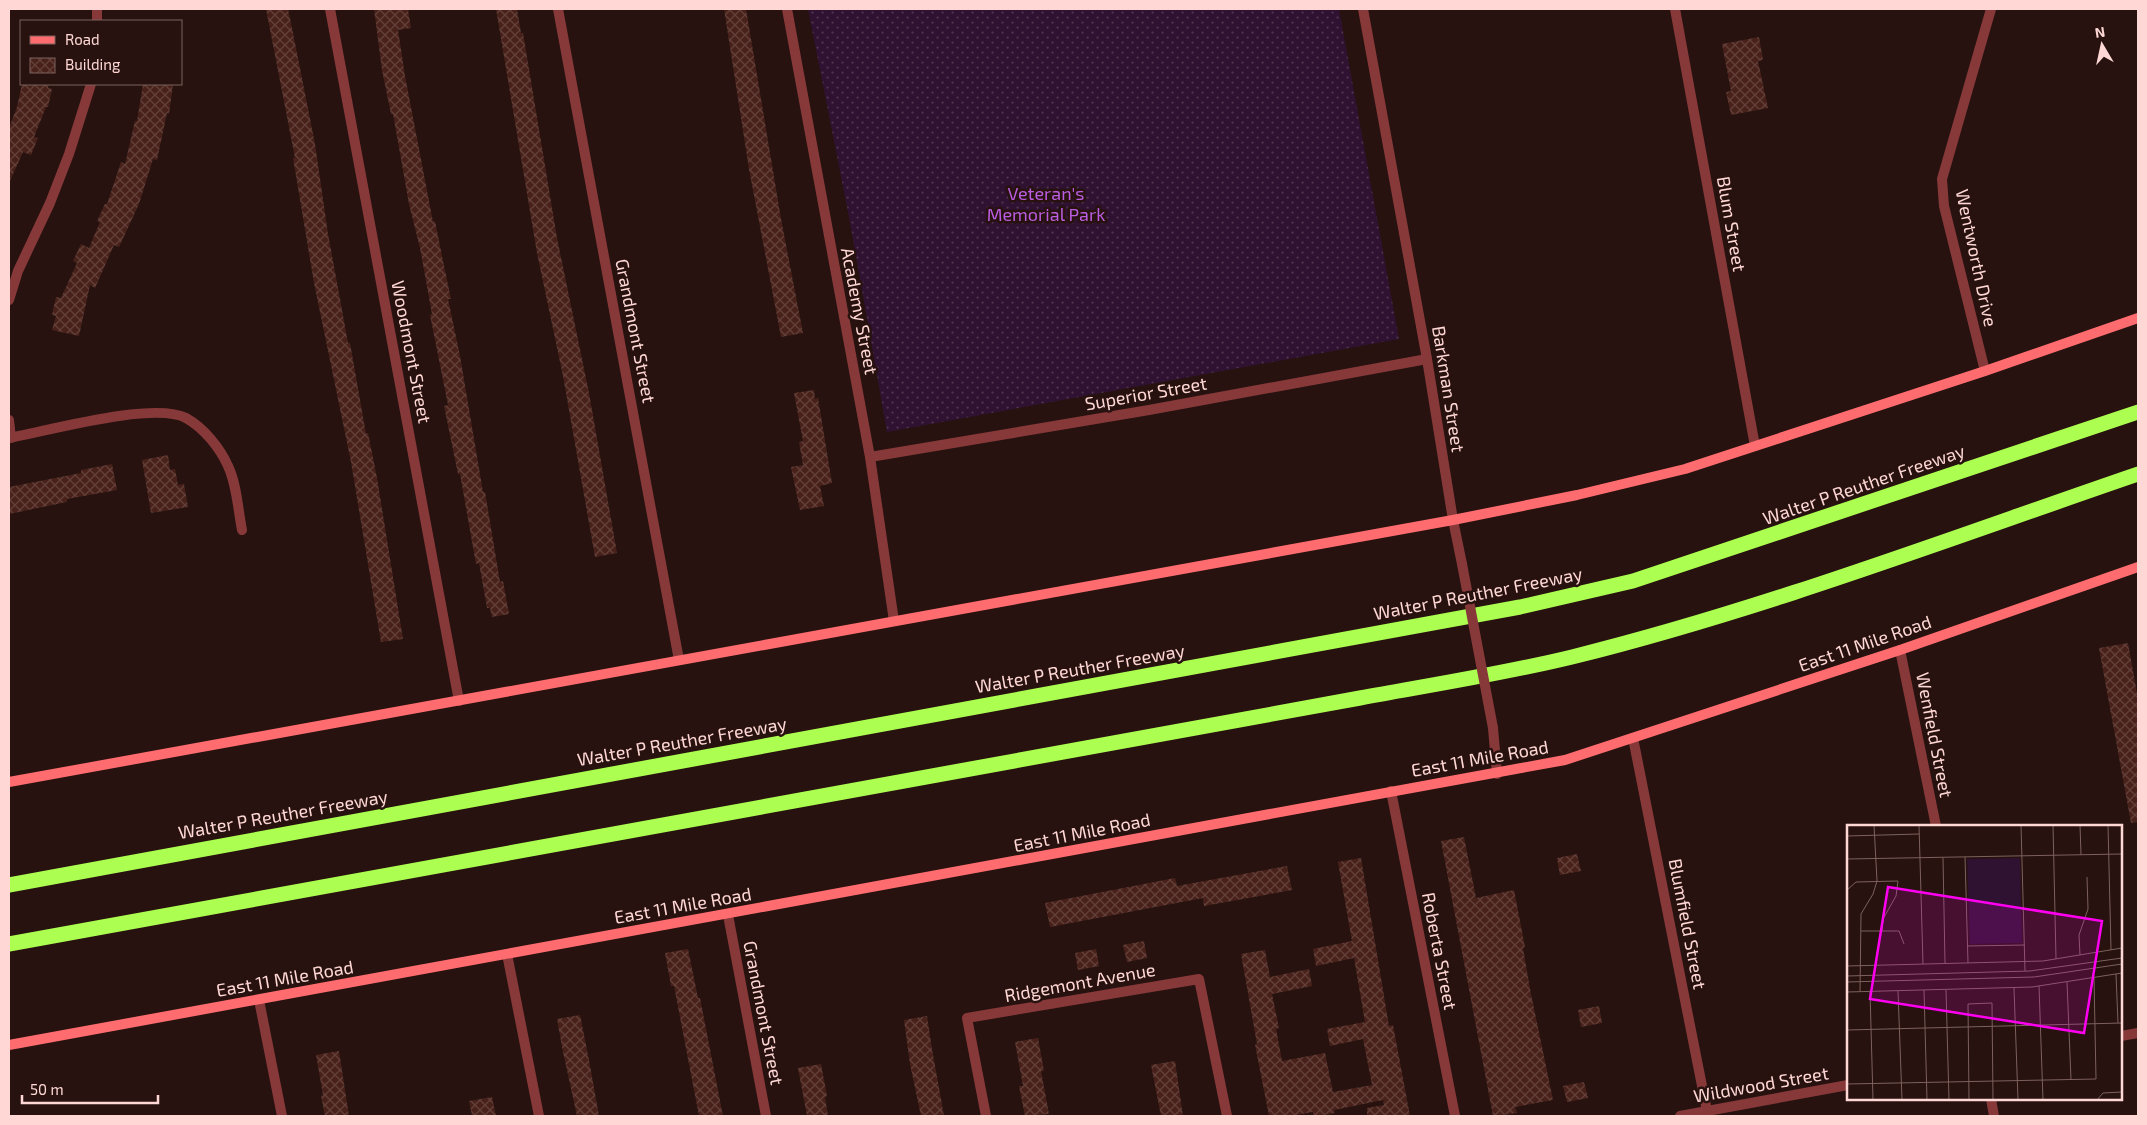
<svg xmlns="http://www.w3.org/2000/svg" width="2147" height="1125" viewBox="0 0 2147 1125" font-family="'Exo 2',sans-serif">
<defs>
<pattern id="grass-dots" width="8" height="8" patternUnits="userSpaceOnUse" patternTransform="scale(1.25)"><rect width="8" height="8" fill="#2f1231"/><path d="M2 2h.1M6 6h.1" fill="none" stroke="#4e344e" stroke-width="1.8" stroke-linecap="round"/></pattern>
<pattern id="building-cross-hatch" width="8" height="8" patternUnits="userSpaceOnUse" patternTransform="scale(1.25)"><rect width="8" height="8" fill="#48221a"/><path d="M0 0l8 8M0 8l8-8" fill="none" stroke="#63413a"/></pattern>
</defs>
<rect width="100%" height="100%" fill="#27120f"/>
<!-- grass -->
<polygon fill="url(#grass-dots)" points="808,9 1339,9 1399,339 887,432 849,217"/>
<!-- building -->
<g fill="url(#building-cross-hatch)">
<polygon points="266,9 288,9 292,28 315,144 328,234 340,299 348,343 350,343 366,434 368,433 377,478 403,639 381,642 351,462 314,283 293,158 295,158"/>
<polygon points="374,9 408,9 411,28 398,30 405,76 433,222 435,221 444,266 451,299 448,299 460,356 483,492 485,492 500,582 503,581 509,614 492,617 490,608 487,608 479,563 476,564 460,474 458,474 444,406 448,405 430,315 432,314 420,248 409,204 393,114 391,114 382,70"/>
<polygon points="496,9 517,9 521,33 523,33 557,238 589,393 617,553 595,557 563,376 537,253"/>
<polygon points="724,9 746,9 781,219 803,333 781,337 749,169"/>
<polygon points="1759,37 1763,60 1758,61 1768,108 1731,115 1726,92 1731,91 1722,44"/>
<polygon points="22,84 49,84 48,88 52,89 48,107 46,107 34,137 38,138 31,155 23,152 9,183 9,128 17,107"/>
<polygon points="143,84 173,84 169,114 167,113 157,160 153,159 139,204 119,247 114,245 95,288 90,285 79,336 52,330 56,316 52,315 56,297 61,298 77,263 73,261 81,244 89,248 100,222 97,221 105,204 107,204 121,162 125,164 135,121 137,121"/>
<polygon points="814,390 815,399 818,398 832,483 820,486 824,506 800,510 791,467 803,465 799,442 803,441 794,393"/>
<polygon points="168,455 170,470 175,469 178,485 184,484 188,507 151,513 142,460"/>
<polygon points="112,464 117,490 67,499 67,502 9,514 9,487 81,473 81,470"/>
<polygon points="2128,643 2138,699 2138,822 2131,823 2099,648"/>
<polygon points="1464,837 1476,898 1514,890 1525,947 1523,948 1530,989 1553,1100 1515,1107 1517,1113 1497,1116 1493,1116 1441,841"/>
<polygon points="1577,854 1581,871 1560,875 1557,858"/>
<polygon points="1361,858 1389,1026 1393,1025 1410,1116 1367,1116 1367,1108 1384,1105 1383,1100 1334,1110 1335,1113 1319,1116 1314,1116 1313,1112 1291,1116 1269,1116 1255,1045 1257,1044 1241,954 1265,950 1270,977 1309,969 1312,986 1272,994 1279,1028 1276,1029 1282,1061 1325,1053 1333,1092 1372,1085 1363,1039 1330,1046 1327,1029 1365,1022 1354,958 1316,966 1313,949 1352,941 1338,862"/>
<polygon points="1287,866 1292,890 1204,906 1203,898 1050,927 1045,903 1175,878 1177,886"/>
<polygon points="1144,941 1147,958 1127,962 1123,945"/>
<polygon points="688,949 698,998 700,998 723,1116 699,1116 674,986 671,986 665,953"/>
<polygon points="1096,949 1099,966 1078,970 1075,953"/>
<polygon points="1599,1006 1602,1023 1581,1027 1578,1010"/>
<polygon points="580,1015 589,1060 599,1116 577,1116 563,1052 557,1019"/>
<polygon points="927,1016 932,1049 944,1116 921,1116 910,1064 904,1020"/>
<polygon points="1038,1038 1044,1071 1041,1071 1049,1114 1025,1116 1019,1086 1023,1086 1015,1042"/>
<polygon points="339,1051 349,1116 325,1116 321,1096 323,1095 316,1055"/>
<polygon points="1175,1061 1183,1116 1161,1116 1151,1065"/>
<polygon points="821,1064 827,1096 825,1097 828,1116 807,1116 798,1068"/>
<polygon points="1584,1082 1588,1098 1567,1102 1563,1086"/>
<polygon points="492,1097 496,1116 472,1116 469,1101"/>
</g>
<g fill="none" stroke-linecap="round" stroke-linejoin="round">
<!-- street -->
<g stroke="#87393a" stroke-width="10">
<polyline points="97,9 97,21"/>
<polyline points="330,9 459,701"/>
<polyline points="558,9 679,660"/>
<polyline points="787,9 870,457 894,621"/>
<polyline points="1363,9 1427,359 1453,520 1462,564"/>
<polyline points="1675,9 1755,446"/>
<polyline points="9,300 18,271 50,203 69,154 91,84"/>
<polyline points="1985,371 1944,206 1942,179 1991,9"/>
<polyline points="9,420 11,438"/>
<path d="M9,438c38,-7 145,-37 177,-20 18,10 34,30 42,48 9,19 10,44 14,64"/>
<polyline points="870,457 1149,410 1427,359"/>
<polyline points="1900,650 1936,826"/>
<polyline points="1493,728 1497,774"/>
<polyline points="1633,738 1708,1116"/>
<polyline points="1391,791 1455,1116"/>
<polyline points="728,915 766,1116"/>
<polyline points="507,954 539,1116"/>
<polyline points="259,1000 282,1116"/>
<polyline points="2121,1036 2138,1033"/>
<polyline points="1991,1099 1994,1116"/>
<polyline points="986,1116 967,1018 1199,979 1227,1116"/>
<polyline points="1680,1116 1848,1085"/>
</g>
<!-- secondary -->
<g stroke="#ff6c6f" stroke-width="10">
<polyline points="9,782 1453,520 1577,495 1685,469 1985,371 2138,318"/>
<polyline points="9,1045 1565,760 1900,650 2138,567"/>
</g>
<!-- highway -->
<g stroke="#acff50" stroke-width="15">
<polyline points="9,885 1520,607 1633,581 2138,412"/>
<path d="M9,944l1351,-246c71,-13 142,-24 212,-41 193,-48 379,-119 566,-183"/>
</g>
<!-- street-bridge -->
<polyline stroke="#87393a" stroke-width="10" points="1462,564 1493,728"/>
</g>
<g text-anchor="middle" stroke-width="5" stroke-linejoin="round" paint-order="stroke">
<!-- park labels -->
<g font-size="18" fill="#bb5de2" stroke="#27120f">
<text x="1046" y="200">Veteran's<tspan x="1046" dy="21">Memorial Park</tspan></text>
</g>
<!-- street labels -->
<g font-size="18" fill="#ffd8d5" stroke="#27120f">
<text transform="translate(1731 224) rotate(80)" y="6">Blum Street</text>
<text transform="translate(1976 258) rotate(78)" y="6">Wentworth Drive</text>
<text transform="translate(859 311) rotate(79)" y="6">Academy Street</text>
<text transform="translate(635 331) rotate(79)" y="6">Grandmont Street</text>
<text transform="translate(411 352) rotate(79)" y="6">Woodmont Street</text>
<text transform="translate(1448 389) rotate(81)" y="6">Barkman Street</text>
<text transform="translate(1146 394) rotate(-10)" y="6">Superior Street</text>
<text transform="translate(1864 485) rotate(-19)" y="6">Walter P Reuther Freeway</text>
<text transform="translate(1478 594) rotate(-11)" y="6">Walter P Reuther Freeway</text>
<text transform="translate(1865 644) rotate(-19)" y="6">East 11 Mile Road</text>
<text transform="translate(1080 669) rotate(-10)" y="6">Walter P Reuther Freeway</text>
<text transform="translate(1934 735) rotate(79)" y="6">Wenfield Street</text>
<text transform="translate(682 742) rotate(-10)" y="6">Walter P Reuther Freeway</text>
<text transform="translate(1480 759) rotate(-10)" y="6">East 11 Mile Road</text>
<text transform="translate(283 815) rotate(-10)" y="6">Walter P Reuther Freeway</text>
<text transform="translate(1082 833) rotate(-11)" y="6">East 11 Mile Road</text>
<text transform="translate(683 906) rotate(-10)" y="6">East 11 Mile Road</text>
<text transform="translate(1687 924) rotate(79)" y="6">Blumfield Street</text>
<text transform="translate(1439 951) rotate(79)" y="6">Roberta Street</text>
<text transform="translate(285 979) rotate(-10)" y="6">East 11 Mile Road</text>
<text transform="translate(1080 983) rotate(-10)" y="6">Ridgemont Avenue</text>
<text transform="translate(763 1013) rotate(79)" y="6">Grandmont Street</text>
<text transform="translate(1761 1085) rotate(-10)" y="6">Wildwood Street</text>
</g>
</g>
<!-- overview -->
<g transform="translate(1847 825)">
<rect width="275" height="275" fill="#27120f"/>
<path d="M173,33l2,85 -52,1 -3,-85z" fill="#2f1231"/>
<path fill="none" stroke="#7d615e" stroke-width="1" d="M72,0l4,139M174,0l4,146M206,0l3,134M233,0l1,30M261,0l3,125M0,11l72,-2M118,32l3,106M96,33l2,105M0,34l275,-5M0,65l9,-8 42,-1 -2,15 -13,23 -1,12M14,106h38l5,13M121,121l57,-1M233,130l-1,-20 9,-26 -1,-32M0,141l196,-5 79,-13M269,149l2,49M0,151l183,-5 92,-13M0,157l187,-5 88,-13M220,157l4,98M192,161l4,114M167,163l4,112M77,165l3,110M99,165l3,110M13,166l1,-77 12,-20 4,-13 -3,-56M23,166l3,109M51,166l4,109M0,167l185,-5 90,-14M0,205l275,-7M0,259l249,-5 -2,-102M0,259v16M122,275l-1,-96 24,-1 1,97M250,275l6,-7 19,-1"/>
<path fill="#ff01f1" fill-opacity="0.15" stroke="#ff01f1" stroke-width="2.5" d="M41,62l214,34 -18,112 -214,-34z"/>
<rect width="275" height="275" fill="none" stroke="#ffd8d5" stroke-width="2.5"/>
</g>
<!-- border -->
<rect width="2147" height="1125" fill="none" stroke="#ffd8d5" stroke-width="20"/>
<!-- legend -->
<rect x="20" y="20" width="162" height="65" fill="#27120f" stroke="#7d615e"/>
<rect x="30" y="36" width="25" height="8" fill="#ff6c6f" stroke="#7d615e"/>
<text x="65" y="45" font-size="15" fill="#ffd8d5">Road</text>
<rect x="30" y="58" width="25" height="15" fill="url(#building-cross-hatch)" stroke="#7d615e"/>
<text x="65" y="70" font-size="15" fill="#ffd8d5">Building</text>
<!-- north arrow -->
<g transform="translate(2102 45) rotate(351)" stroke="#27120f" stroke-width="4" paint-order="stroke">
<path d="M0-4L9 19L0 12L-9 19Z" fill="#ffd8d5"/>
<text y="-8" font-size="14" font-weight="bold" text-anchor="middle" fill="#ffd8d5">N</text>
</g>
<!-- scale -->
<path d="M22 1095v8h136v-8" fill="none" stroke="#ffd8d5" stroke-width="2.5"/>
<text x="30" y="1095" font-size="15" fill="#ffd8d5" stroke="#27120f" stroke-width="4" paint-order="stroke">50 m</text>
</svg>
